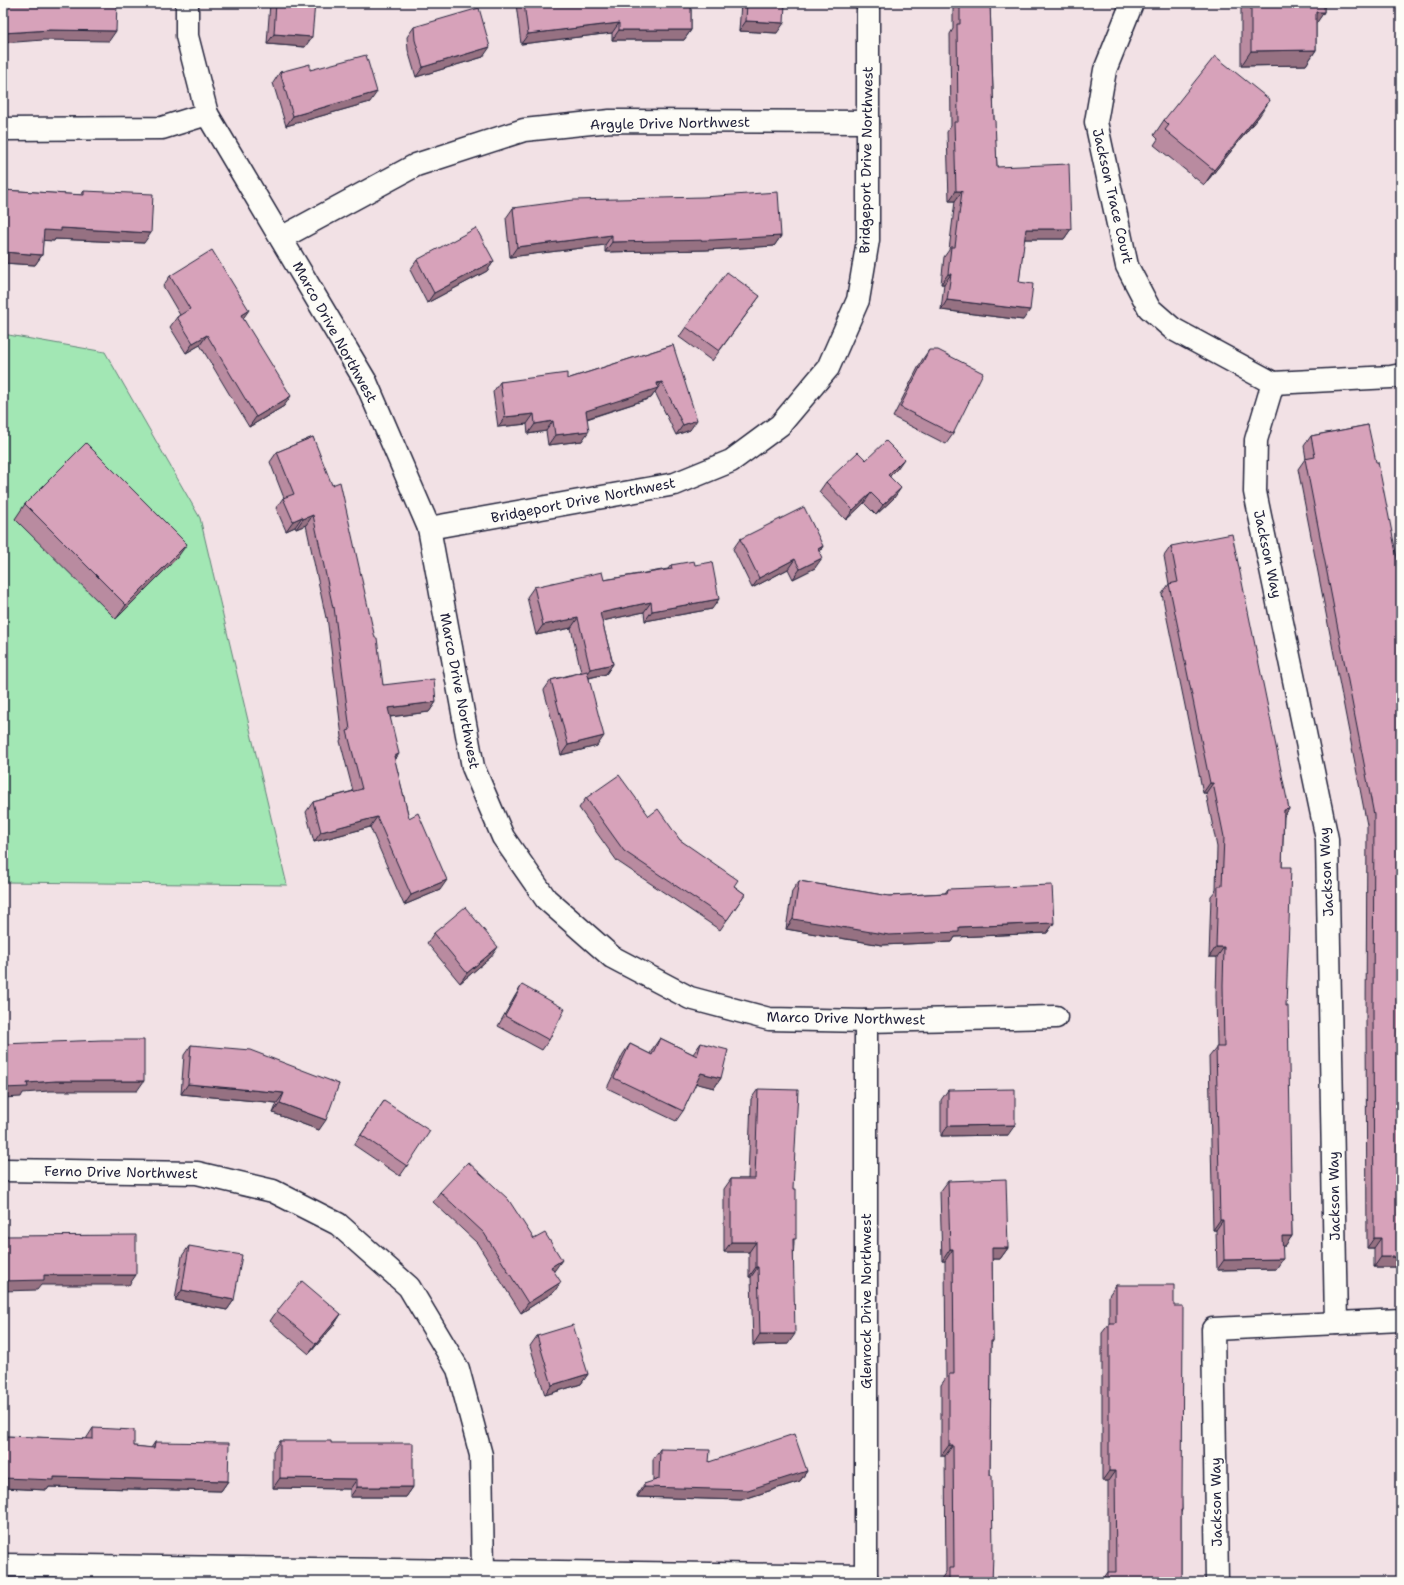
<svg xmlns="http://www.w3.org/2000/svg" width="1404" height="1585" viewBox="0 0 1404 1585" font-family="'Shantell Sans',sans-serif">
<rect width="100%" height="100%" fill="#f2e1e5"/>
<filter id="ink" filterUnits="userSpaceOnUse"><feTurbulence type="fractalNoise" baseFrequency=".025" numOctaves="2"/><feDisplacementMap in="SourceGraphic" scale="8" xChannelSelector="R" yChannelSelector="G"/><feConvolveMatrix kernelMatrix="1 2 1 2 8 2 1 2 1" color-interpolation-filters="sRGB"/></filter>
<g filter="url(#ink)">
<!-- green -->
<polygon fill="#a2e7b4" stroke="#628478" points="3,334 105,352 200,518 287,885 3,882"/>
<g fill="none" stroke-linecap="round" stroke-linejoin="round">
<!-- minor casing -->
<g stroke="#22223b" stroke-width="25">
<g id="minor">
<polyline points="187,3 187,36 207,114 366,382 429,528 473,767 503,837 546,899 612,957 690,998 769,1019 866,1021 1056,1017"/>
<polyline points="1132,3 1105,70 1096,122 1127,266 1149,308 1173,329 1273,383 1391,377 1401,375"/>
<polyline points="3,129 162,128 207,114"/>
<polyline points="281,238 416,165 524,130 610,121 868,122"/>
<polyline points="1273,383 1256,440 1255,492 1327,839 1336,1323"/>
<polyline points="429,528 675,484 731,461 780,425 828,368 858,300 868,240 868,3"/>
<polyline points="866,1021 866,1582"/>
<polyline points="3,1170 197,1173 273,1191 338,1224 409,1287 458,1369 481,1455 483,1571"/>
<polyline points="3,1565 866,1576"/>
<polyline points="1217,1582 1213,1329 1401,1320"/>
</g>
</g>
<!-- minor -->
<use href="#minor" stroke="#fdfcf7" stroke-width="22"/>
</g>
<!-- wall -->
<g fill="#b98ba0" stroke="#22223b">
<polygon points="270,3 315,3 305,47 267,44"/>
<polygon points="517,3 691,3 691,30 684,40 612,40 612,33 521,44 516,4"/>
<polygon points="741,3 785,3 777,33 739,31"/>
<polygon points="953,3 990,3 994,120 997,167 1071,229 1064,239 1024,239 1019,282 1023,320 941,310 944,284 941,284 944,257 949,250 955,201 949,201 947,132 951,126 950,34 953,29"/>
<polygon points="1241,3 1324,3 1324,12 1316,23 1316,50 1306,65 1241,66"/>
<polygon points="414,27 483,57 416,77 408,50 407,37"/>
<polygon points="310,70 370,102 286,126 273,83 280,72"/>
<polygon points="1260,115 1204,185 1154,145 1158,139 1154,135 1164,120"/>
<polygon points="3,190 81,195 84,191 144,243 55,239 54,241 43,240 42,255 35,265 3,263"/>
<polygon points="513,208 781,236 774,246 706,250 605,252 605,245 510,257 506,218"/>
<polygon points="417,260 494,261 487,271 427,303 410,270"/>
<polygon points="170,276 243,318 284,406 249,427 200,345 186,353 170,327 177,317 180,315 163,286"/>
<polygon points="760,296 712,361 679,337 686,327"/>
<polygon points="673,345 690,430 676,435 655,392 651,398 587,419 582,441 548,445 546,431 528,434 527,424 498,427 493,392 500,382 567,379"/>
<polygon points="929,350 953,434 946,444 893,417 922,360"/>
<polygon points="1368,425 1401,1267 1374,1267 1374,1248 1367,1248 1366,1018 1367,825 1298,469 1305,459 1306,459 1304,446 1311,436"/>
<polygon points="313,437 383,685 436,702 429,712 390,717 395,761 409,818 440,890 404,905 370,827 314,842 306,812 313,802 353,791 340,741 342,737 327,617 326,618 306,525 296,529 295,527 286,531 276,508 283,498 284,498 270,462 277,452"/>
<polygon points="866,460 897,469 890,476 894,498 876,515 864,503 846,520 819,492 826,482"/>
<polygon points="25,504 177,558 116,619 15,519"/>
<polygon points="740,539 823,546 820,552 815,568 793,579 788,569 752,588 733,549"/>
<polygon points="1171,546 1289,809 1284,816 1282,867 1292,1236 1285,1246 1282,1246 1276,1269 1217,1270 1216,1230 1213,1230 1209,1057 1217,1047 1216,995 1217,957 1209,957 1211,896 1216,890 1217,847 1206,793 1203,793 1162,594 1169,584 1164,556"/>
<polygon points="671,565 695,565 712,609 645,621 644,612 602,621 613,664 606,674 589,678 597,746 561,755 544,690 551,680 581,672 571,628 536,635 527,597 534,587 604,580 668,569"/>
<polygon points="586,798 649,816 680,840 734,886 745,894 720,930 617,861 579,808"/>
<polygon points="799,881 889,896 945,893 948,889 1054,923 1047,933 955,937 952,942 882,945 786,929 792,891"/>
<polygon points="434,933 491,957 460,983 427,943"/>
<polygon points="522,985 549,1040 542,1050 498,1026 515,996"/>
<polygon points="660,1038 693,1054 701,1043 721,1078 714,1088 696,1083 683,1111 676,1121 607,1088 623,1054 630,1044 650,1054 653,1048"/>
<polygon points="191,1045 339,1084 319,1130 273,1113 277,1103 181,1094 184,1055"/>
<polygon points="758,1089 793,1189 794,1242 788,1344 753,1345 751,1277 749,1277 749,1252 724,1252 724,1189 731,1179 748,1179 751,1099"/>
<polygon points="948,1090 1008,1135 941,1136 941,1100"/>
<polygon points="384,1101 407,1166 400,1176 354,1145"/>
<polygon points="948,1181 1008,1248 1000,1259 992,1259 993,1341 991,1344 990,1475 992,1582 941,1582 941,1579 946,1572 945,1456 941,1456 941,1385 946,1378 945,1261 942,1261 940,1192"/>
<polygon points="440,1192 534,1239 555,1270 553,1271 554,1292 521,1313 477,1243 433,1202"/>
<polygon points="189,1246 234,1300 227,1310 175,1300 182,1256"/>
<polygon points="1116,1285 1174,1306 1182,1510 1181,1513 1181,1582 1101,1582 1108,1572 1108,1481 1102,1481 1102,1333 1109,1324 1109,1295"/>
<polygon points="277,1311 341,1314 334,1325 309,1354 270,1321"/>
<polygon points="537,1336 588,1374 581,1384 545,1395 530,1346"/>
<polygon points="93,1428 134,1446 151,1448 155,1442 228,1481 221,1491 49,1487 47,1490 3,1488 3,1436 86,1439"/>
<polygon points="280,1441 331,1443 413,1487 406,1497 350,1497 350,1489 273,1488 273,1451"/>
<polygon points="660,1449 709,1462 807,1471 800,1481 741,1500 637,1497 637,1495 644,1484 653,1482 653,1459"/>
</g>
<!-- shaded-wall -->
<g fill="#967182" stroke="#22223b">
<polygon points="1316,12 1324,12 1314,27"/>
<polygon points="746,21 784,23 777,33 739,31"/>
<polygon points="619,23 612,33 521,44 528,34"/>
<polygon points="50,30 116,31 109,41 43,40 3,43 3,33"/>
<polygon points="619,30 691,30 684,40 612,40"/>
<polygon points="274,34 312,37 305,47 267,44"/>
<polygon points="490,47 483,57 416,77 423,67"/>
<polygon points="1316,50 1306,65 1241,66 1251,51"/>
<polygon points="377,92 370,102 286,126 293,116"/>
<polygon points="1270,100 1260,115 1204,185 1214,170"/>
<polygon points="956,191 962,191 955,201 949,201"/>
<polygon points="61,228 151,233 144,243 55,239 54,241 37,240 44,230"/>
<polygon points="1026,229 1071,229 1064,239 1019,239"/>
<polygon points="612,235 605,245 510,257 517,247"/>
<polygon points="781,236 774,246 706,250 605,252 612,242"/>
<polygon points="4,252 42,255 35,265 3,263 3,254"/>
<polygon points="494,261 487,271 427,303 434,293"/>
<polygon points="948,274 951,274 944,284 941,284"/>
<polygon points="947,300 1030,310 1023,320 941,310"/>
<polygon points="249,310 242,320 241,315"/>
<polygon points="207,335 200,345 186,353 193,343"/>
<polygon points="662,382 651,398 579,421 586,411"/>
<polygon points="291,396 284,406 249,427 256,417"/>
<polygon points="534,414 527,424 498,427 505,417"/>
<polygon points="697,420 690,430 676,435 683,425"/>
<polygon points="553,421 546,431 528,434 535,424"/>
<polygon points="589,431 582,441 548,445 555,435"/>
<polygon points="904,459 897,469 881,485 888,475"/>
<polygon points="901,488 894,498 876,515 883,505"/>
<polygon points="871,493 864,503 846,520 853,510"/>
<polygon points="313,515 306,525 296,529 303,519"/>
<polygon points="302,517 295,527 286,531 293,521"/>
<polygon points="187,544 177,558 116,619 126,605"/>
<polygon points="823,546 816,556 818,549"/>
<polygon points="822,558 815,568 793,579 800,569"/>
<polygon points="795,559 788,569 752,588 759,578"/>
<polygon points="719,599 712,609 645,621 652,611"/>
<polygon points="651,602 644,612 593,623 600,613"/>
<polygon points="578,618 571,628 536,635 543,625"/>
<polygon points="613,664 606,674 583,679 590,669"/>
<polygon points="436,702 429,712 381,718 388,708"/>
<polygon points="604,736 597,746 561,755 568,745"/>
<polygon points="399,754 392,764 394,756"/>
<polygon points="1210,783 1213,783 1206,793 1203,793"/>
<polygon points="1289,809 1282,819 1284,810"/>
<polygon points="377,817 370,827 314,842 321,832"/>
<polygon points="447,880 440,890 404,905 411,895"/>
<polygon points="793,919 959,927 1054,923 1047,933 955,937 952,942 882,945 786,929"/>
<polygon points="498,947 491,957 460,983 467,973"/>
<polygon points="1216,947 1224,947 1217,957 1209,957"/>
<polygon points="701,1073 721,1078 714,1088 694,1083"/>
<polygon points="56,1081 144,1081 137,1091 49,1091 23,1093 21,1097 3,1098 3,1088 27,1083"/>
<polygon points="188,1084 284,1093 277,1103 181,1094"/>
<polygon points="280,1103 326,1120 319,1130 273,1113"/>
<polygon points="1015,1125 1008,1135 941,1136 948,1126"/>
<polygon points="1220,1220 1223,1220 1216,1230 1213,1230"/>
<polygon points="1282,1236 1292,1236 1285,1246 1275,1246"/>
<polygon points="1374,1238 1381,1238 1374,1248 1367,1248"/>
<polygon points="731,1242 756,1242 749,1252 724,1252"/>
<polygon points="992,1248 1008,1248 1000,1259 984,1259"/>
<polygon points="950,1249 953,1249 945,1261 942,1261"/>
<polygon points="1381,1257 1401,1257 1401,1267 1374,1267"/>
<polygon points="1283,1259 1276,1269 1217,1270 1224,1260"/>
<polygon points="562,1260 555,1270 544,1277 551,1267"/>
<polygon points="756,1267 758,1267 751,1277 749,1277"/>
<polygon points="44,1275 136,1275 129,1285 41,1285 37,1290 3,1291 3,1281"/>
<polygon points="561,1282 554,1292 521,1313 528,1303"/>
<polygon points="182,1290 234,1300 227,1310 175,1300"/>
<polygon points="341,1314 334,1325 309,1354 316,1344"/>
<polygon points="760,1334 795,1334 788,1344 753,1345"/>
<polygon points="588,1374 581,1384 545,1395 552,1385"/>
<polygon points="949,1445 953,1445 945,1456 941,1456"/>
<polygon points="807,1471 800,1481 741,1500 637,1497 644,1487"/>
<polygon points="1109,1471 1115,1471 1108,1481 1102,1481"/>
<polygon points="54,1477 228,1481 221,1491 49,1487 47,1490 3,1488 3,1478"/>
<polygon points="280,1478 357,1479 350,1489 273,1488"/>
<polygon points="357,1487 413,1487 406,1497 350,1497"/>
</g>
<!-- building -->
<g fill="#d7a2ba" stroke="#22223b">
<polygon points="3,3 117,3 116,31 50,30 3,33"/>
<polygon points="276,3 315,3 312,37 274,34"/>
<polygon points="524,3 691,3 691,30 619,30 619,23 528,34"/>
<polygon points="747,3 785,3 784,23 746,21"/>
<polygon points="960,3 990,3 994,120 995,120 997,167 1069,164 1071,229 1026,229 1019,282 1033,284 1030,310 947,300 951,274 948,274 951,247 955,247 962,191 956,191 954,122 958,122 957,24 960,24"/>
<polygon points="1251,3 1324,3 1324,12 1316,12 1316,50 1251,51"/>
<polygon points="479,8 490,47 423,67 415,40 414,27"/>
<polygon points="366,55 377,92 293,116 280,72 310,64 310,70"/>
<polygon points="1215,56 1270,100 1214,170 1165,130 1169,125 1164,120"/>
<polygon points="3,190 84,195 84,191 153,194 151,233 61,228 61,231 44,230 42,255 4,252 6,230 3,230"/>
<polygon points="778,192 781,236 713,240 612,242 612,235 517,247 513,208 574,200 703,197"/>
<polygon points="476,228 494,261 434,293 417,260"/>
<polygon points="212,250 249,310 241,315 291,396 256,417 207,335 193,343 177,317 190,309 170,276"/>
<polygon points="727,272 760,296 719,351 686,327"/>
<polygon points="673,345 697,420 683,425 662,382 657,383 658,388 586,411 589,431 555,435 553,421 535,424 534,414 505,417 500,382 567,373 567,379"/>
<polygon points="929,350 938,350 983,373 953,434 900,407"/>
<polygon points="1368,425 1376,462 1378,462 1401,578 1401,1257 1381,1257 1381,1238 1374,1238 1373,1007 1374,815 1305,459 1315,457 1311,436"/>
<polygon points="313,437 332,485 340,482 375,638 377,638 383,685 434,679 436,702 388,708 399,754 394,756 409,818 418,813 447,880 411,895 377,817 321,832 313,802 362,789 347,731 350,730 334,607 333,608 313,515 303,519 302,517 293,521 283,498 294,494 277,452"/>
<polygon points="886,441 904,459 888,475 901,488 883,505 871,493 853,510 826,482 858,452 866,460"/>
<polygon points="86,443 187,544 126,605 25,504"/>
<polygon points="804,507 823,546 818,549 822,558 800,569 795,559 759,578 740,539"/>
<polygon points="1232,534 1289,809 1284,810 1282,867 1291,867 1286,1006 1288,1006 1292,1236 1282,1236 1283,1259 1224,1260 1223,1220 1220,1220 1216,1047 1224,1047 1223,985 1224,947 1216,947 1218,886 1222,886 1224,837 1213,783 1210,783 1169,584 1178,582 1171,546"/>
<polygon points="694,561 695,565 712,562 719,599 652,611 651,602 600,613 613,664 590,669 578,618 543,625 534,587 602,572 604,580 672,569 671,565"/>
<polygon points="587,671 604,736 568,745 551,680"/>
<polygon points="619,775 649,816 658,809 680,840 738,880 734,886 745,894 727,920 624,851 586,798"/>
<polygon points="799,881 889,896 947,893 948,889 1052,885 1054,923 959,927 959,932 889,935 793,919"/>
<polygon points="465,907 498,947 467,973 434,933"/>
<polygon points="522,985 565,1009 549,1040 505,1016"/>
<polygon points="660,1038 697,1056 701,1043 728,1050 721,1078 701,1073 683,1111 614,1078 630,1044 652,1055"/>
<polygon points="102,1040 144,1040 144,1081 56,1081 27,1083 28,1087 3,1088 3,1044"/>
<polygon points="191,1045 250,1050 339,1084 326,1120 280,1103 284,1093 188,1084"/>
<polygon points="758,1089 798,1090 793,1189 796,1189 796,1239 793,1239 795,1334 760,1334 758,1267 756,1267 756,1242 731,1242 731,1179 755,1179"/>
<polygon points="1015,1089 1015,1125 948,1126 948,1090"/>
<polygon points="384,1101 430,1131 407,1166 361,1135"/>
<polygon points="468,1162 508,1199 534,1239 545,1233 562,1260 551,1267 561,1282 528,1303 484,1233 440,1192"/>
<polygon points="1006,1179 1008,1248 992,1248 993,1341 991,1341 990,1475 992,1475 993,1555 992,1582 949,1582 949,1568 954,1568 953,1445 949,1445 949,1374 954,1374 953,1249 950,1249 948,1181"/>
<polygon points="136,1235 136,1275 44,1275 44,1280 3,1281 3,1236"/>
<polygon points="189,1246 242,1255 234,1300 182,1290"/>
<polygon points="302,1281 341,1314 316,1344 277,1311"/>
<polygon points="1116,1285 1174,1285 1174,1306 1183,1306 1182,1510 1181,1510 1181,1582 1108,1582 1108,1572 1116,1572 1115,1471 1109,1471 1109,1323 1116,1323"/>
<polygon points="573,1325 588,1374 552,1385 537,1336"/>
<polygon points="93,1428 134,1430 134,1446 154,1448 155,1442 229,1443 228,1481 54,1477 54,1480 3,1478 3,1436 93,1439"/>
<polygon points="794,1434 807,1471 748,1490 644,1487 644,1484 659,1479 660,1449 710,1450 709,1462"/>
<polygon points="280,1441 331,1441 331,1443 413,1443 413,1487 357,1487 357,1479 280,1478"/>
</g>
</g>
<g text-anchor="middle" stroke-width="3" stroke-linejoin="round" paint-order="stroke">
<!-- street labels -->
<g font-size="14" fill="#22223b" stroke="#fdfcf7">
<text transform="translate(670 123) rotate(-1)" y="5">Argyle Drive Northwest</text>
<text transform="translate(866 160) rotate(-89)" y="5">Bridgeport Drive Northwest</text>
<text transform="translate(1113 196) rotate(77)" y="5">Jackson Trace Court</text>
<text transform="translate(335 332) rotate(61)" y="5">Marco Drive Northwest</text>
<text transform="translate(583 500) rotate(-11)" y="5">Bridgeport Drive Northwest</text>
<text transform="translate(1268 554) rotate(78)" y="5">Jackson Way</text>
<text transform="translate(460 691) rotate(79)" y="5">Marco Drive Northwest</text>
<text transform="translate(1326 872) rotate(-93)" y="5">Jackson Way</text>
<text transform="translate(846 1018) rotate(1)" y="5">Marco Drive Northwest</text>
<text transform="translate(121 1172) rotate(1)" y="5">Ferno Drive Northwest</text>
<text transform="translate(1334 1196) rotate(-91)" y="5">Jackson Way</text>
<text transform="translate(866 1301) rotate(-90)" y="5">Glenrock Drive Northwest</text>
<text transform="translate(1216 1502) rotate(-91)" y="5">Jackson Way</text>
</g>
</g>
<!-- margin -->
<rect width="1404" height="1585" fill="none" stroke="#fdfcf7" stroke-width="16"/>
<rect x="8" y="8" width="1388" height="1569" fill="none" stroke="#22223b" stroke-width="1.5" filter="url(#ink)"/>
</svg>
